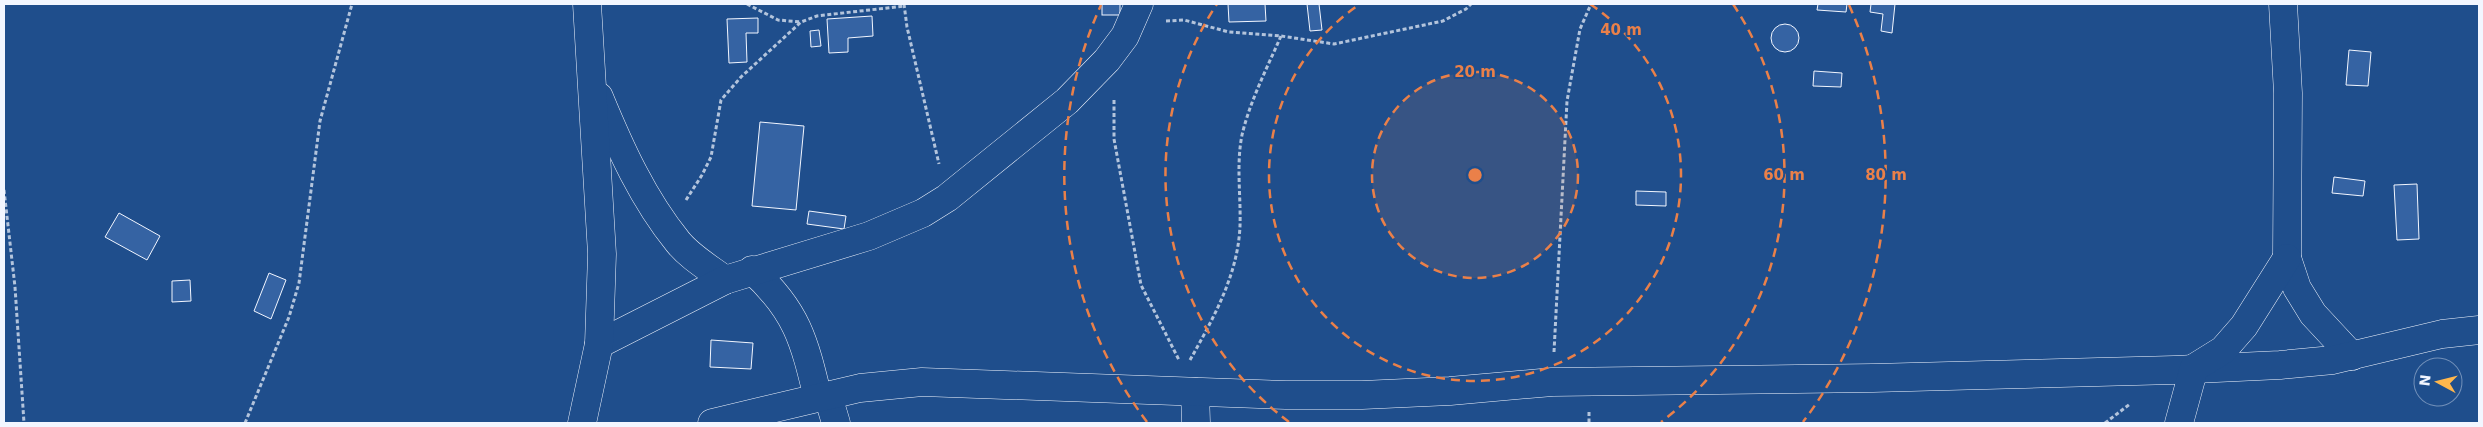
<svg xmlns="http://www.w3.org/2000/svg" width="2483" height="427" viewBox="0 0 2483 427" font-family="'DejaVu Sans',sans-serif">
<rect width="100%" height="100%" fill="#1f4e8c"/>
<!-- building -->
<g fill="#3563a3" stroke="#f2f6ff">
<rect x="1102" y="4" width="18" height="11"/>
<polygon points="1228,4 1265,4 1266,21 1229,22"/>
<polygon points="1307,4 1319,4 1322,30 1310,31"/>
<polygon points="1818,4 1847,4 1846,12 1817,10"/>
<polygon points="1871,4 1895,4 1892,33 1881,31 1883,14 1870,12"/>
<polygon points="872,16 873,36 848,38 848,52 829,53 827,19"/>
<polygon points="758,18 758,33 746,33 747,62 729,63 727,19"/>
<circle cx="1785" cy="38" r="14"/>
<polygon points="819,30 821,46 811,47 810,31"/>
<polygon points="2349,50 2371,52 2368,86 2346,85"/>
<polygon points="1814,71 1842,73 1841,87 1813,86"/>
<polygon points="760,122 804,126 796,210 752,206"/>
<polygon points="2334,177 2365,181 2363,196 2332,193"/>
<polygon points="2417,184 2419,239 2397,240 2394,185"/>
<polygon points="1636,191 1666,192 1666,206 1636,205"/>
<polygon points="809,211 846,216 844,229 807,224"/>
<polygon points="119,213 160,236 147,260 105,237"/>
<polygon points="269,273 286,280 271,319 254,311"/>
<polygon points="190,280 191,301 172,302 172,281"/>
<polygon points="711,340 753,343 751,369 710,367"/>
</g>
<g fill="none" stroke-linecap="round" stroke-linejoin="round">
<!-- street casing -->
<g stroke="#f2f6ff" stroke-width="29">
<g id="street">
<polyline points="2283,4 2288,93 2287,258 2297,288 2313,314 2352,356"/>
<path d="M599,97c21,51 44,102 79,145 12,15 31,26 47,38"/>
<path d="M752,270c45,41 52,70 66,128"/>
<polyline points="599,344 725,280 869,236 923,213 947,198 1067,101 1107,60 1125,36 1139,4"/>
<polyline points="1195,392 1196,423"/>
<polyline points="828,396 836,423"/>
<polyline points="582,423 599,344 602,254 587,4"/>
<polyline points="712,423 860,388 922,382 1286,395 1362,395 1450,391 1552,382 1873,378 2174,370 2280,365 2333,360 2442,334 2479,330"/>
<polyline points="2179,423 2194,368 2223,350 2244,326 2287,258"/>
</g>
</g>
<!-- path -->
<g stroke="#b3c4dc" stroke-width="3" stroke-dasharray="4 2.5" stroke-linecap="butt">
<polyline points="747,4 778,20 801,22"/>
<polyline points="904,4 907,27 939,164"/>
<polyline points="1166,21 1184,20 1229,32 1281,36 1334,44 1443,21 1466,9 1471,4"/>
<polyline points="1114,100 1114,139 1141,285 1179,360"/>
<polyline points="4,190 15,287 24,423"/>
<polyline points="686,200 702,175 711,157 721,100 741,77 801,22 817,16 904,6"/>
<polyline points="1554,352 1567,101 1580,29 1591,4"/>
<path d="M1190,360c23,-41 48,-85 50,-134 1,-30 -4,-61 2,-91 8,-34 25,-67 39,-99"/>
<polyline points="1589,412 1589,423"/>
<polyline points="245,423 289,317 299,283 320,121 352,4"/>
<polyline points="2105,423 2130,404"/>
</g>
<!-- street -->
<use href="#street" stroke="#1f4e8c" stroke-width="28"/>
</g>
<!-- distance rings -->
<circle cx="1475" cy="175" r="103" fill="#ea8049" fill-opacity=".12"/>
<g fill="none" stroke="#ea8049" stroke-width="2.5" stroke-dasharray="9 6">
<circle cx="1475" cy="175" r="103"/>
<path d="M1590 4A206 206 0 1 1 1360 4"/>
<path d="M1289 422A309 309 0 0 1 1217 4M1733 4A309 309 0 0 1 1661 422"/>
<path d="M1147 422A411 411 0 0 1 1101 5M1849 5A411 411 0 0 1 1803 422"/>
</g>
<circle cx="1475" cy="175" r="8" fill="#ea8049" stroke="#1f4e8c" stroke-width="2.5"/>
<g font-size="15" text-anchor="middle" font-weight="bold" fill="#ea8049" stroke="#1f4e8c" stroke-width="4" stroke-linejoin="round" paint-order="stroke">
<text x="1621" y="35">40 m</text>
<text x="1475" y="77">20 m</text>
<text x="1784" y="180">60 m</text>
<text x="1886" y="180">80 m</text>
</g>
<!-- border -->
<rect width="2483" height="427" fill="none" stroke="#f2f6ff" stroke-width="10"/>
<!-- north arrow -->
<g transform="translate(2438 382) rotate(277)"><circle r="24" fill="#1f4e8c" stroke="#7391ba"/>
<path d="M0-4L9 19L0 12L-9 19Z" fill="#ffb74d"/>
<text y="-8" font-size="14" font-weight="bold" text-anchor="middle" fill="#f2f6ff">N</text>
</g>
</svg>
